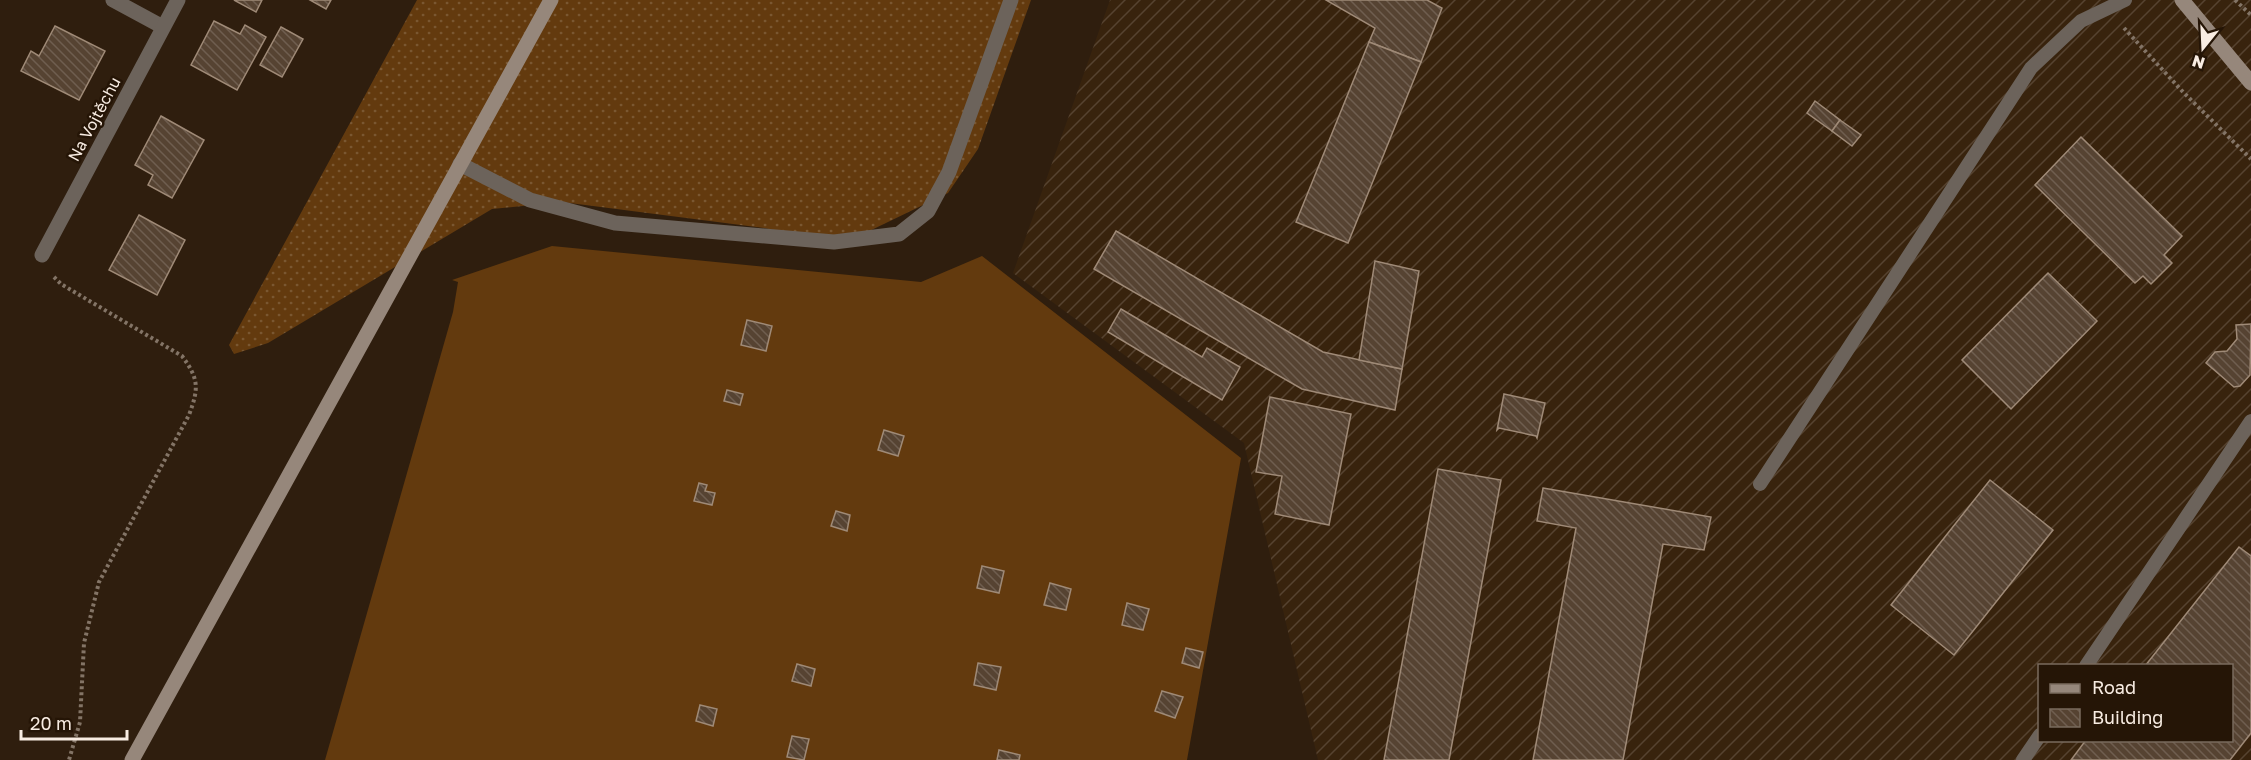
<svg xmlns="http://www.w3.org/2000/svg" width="2251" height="760" viewBox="0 0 2251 760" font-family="'Golos Text',sans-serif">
<defs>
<pattern id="industrial-furrows" width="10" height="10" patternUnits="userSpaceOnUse" patternTransform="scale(1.5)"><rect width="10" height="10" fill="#38230d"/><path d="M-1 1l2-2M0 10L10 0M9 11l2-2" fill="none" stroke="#564330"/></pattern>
<pattern id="grass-dots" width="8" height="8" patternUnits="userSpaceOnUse" patternTransform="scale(1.5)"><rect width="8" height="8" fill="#633a0e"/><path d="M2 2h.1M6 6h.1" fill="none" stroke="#7a5731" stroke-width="1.8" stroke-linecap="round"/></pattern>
<pattern id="building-back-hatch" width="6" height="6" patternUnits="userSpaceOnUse" patternTransform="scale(1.5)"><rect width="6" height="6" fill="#564332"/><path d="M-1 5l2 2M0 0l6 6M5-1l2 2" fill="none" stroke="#6f5e4f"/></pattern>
</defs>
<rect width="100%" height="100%" fill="#2f1e0e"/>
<!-- industrial -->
<path fill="url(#industrial-furrows)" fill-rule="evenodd" d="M1110,0h1141v760h-933l-74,-317 -231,-170zM2040,666h192v74h-192z"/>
<!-- grass -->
<polygon fill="url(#grass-dots)" points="417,0 1031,0 978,149 948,193 859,236 803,236 764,228 562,202 492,209 268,343 234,354 229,345"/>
<!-- garden -->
<polygon fill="#633a0e" points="552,246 921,282 982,256 1241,458 1187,760 325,760 453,312 458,282 452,280"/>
<!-- building -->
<g fill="url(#building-back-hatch)" stroke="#9f8a77" stroke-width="1.5">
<polygon points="234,0 262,0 256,12"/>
<polygon points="310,0 331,0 326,9"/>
<polygon points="1326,0 1427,0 1442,8 1421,62 1369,42 1375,28"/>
<polygon points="214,21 240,34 245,25 266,37 237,90 191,65"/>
<polygon points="55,26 105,51 79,100 21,71 31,51 39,56"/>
<polygon points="281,27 303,39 282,77 260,65"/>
<polygon points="1369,42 1421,62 1348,243 1296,222"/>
<polygon points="1815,101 1840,120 1832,131 1807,113"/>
<polygon points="161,116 204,140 172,198 148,185 153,175 135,165"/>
<polygon points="1840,120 1861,135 1852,146 1832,131"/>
<polygon points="2081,137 2182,236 2164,255 2172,263 2151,284 2143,276 2135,283 2035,185"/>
<polygon points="139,215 185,240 157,295 109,270"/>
<polygon points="1116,231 1323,352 1402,369 1395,410 1302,389 1094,269"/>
<polygon points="1375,261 1419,271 1402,369 1359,360"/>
<polygon points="2048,273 2097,321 2011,409 1962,360"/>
<polygon points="1121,309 1202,357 1207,348 1240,367 1222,400 1108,332"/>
<polygon points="747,320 772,326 766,351 741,345"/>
<polygon points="2251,324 2250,375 2240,386 2234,387 2206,363 2215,352 2227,351 2237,339 2236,325"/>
<polygon points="727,390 743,394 740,405 724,401"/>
<polygon points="1504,394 1545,403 1537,438 1536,436 1499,428 1497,430"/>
<polygon points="1270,397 1351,414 1329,525 1275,514 1282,476 1256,472"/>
<polygon points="884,430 904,436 898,456 878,450"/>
<polygon points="1438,469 1501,480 1449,760 1384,760"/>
<polygon points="1990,480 2053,530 1954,655 1891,605"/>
<polygon points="699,483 707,485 705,491 715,493 712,505 694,501"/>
<polygon points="1543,488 1711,517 1704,550 1663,544 1623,760 1533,760 1576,528 1537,521"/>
<polygon points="836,511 850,515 847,531 831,526"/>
<polygon points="2239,547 2251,556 2251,733 2230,760 2071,760 2086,740 2232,740 2232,666 2145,666"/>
<polygon points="982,566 1004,571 999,593 977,588"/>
<polygon points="1050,583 1071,589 1066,610 1044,605"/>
<polygon points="1127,603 1149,609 1143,630 1122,625"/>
<polygon points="1186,648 1203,652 1199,668 1182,663"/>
<polygon points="978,663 1001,667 996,690 974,685"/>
<polygon points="797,664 815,669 811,686 792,681"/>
<polygon points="1162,691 1183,697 1175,718 1155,711"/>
<polygon points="700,705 717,709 713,726 696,721"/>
<polygon points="792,736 809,739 804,760 787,757"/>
<polygon points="999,750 1020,755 1019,760 997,760"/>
</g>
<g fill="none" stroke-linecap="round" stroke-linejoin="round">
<!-- path -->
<g stroke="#837466" stroke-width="4" stroke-dasharray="3 3" stroke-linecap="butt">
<polyline points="2235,0 2251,15"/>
<polyline points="2124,28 2183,92 2251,159"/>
<path d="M54,277l7,7 121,72c17,23 17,32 7,59l-90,167 -15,61 -4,79 -11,38"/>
</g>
<!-- lane -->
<g stroke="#6c635b" stroke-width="14">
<polyline points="1760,484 2031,68 2081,21 2125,0"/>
<polyline points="2086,666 2251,421"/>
<polyline points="2023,760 2040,735"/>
</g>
<!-- street -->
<g stroke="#6c635b" stroke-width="15">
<polyline points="113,0 163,27"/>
<polyline points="460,164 530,200 615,223 834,242 899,234 928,211 949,172 1011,0"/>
<polyline points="42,255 178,0"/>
</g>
<!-- secondary -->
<g stroke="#96877b" stroke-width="15">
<polyline points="2182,0 2251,83"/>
<polyline points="132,760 551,0"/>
</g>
</g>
<g text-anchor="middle" stroke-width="5" stroke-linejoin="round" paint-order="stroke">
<!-- street labels -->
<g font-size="16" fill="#f8ece2" stroke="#251506">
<text transform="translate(94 119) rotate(-62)" y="6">Na Vojtěchu</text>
</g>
</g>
<!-- legend -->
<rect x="2038" y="664" width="195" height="78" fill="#251506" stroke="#796b5e" stroke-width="1.5"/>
<rect x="2050" y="684" width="30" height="9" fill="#96877b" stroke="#796b5e" stroke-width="1.5"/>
<text x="2092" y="694" font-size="18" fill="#f8ece2">Road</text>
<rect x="2050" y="709" width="30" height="18" fill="url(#building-back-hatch)" stroke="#796b5e" stroke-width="1.5"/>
<text x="2092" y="724" font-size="18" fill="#f8ece2">Building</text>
<!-- north arrow -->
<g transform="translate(2203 48) rotate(198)" stroke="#251506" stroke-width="4.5" paint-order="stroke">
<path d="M0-4.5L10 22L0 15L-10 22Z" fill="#f8ece2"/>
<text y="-9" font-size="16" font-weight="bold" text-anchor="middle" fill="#f8ece2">N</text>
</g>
<!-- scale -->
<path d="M21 730v9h106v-9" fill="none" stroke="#f8ece2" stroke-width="3"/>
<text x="30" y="730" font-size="18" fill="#f8ece2" stroke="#251506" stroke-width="4.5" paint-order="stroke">20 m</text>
</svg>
